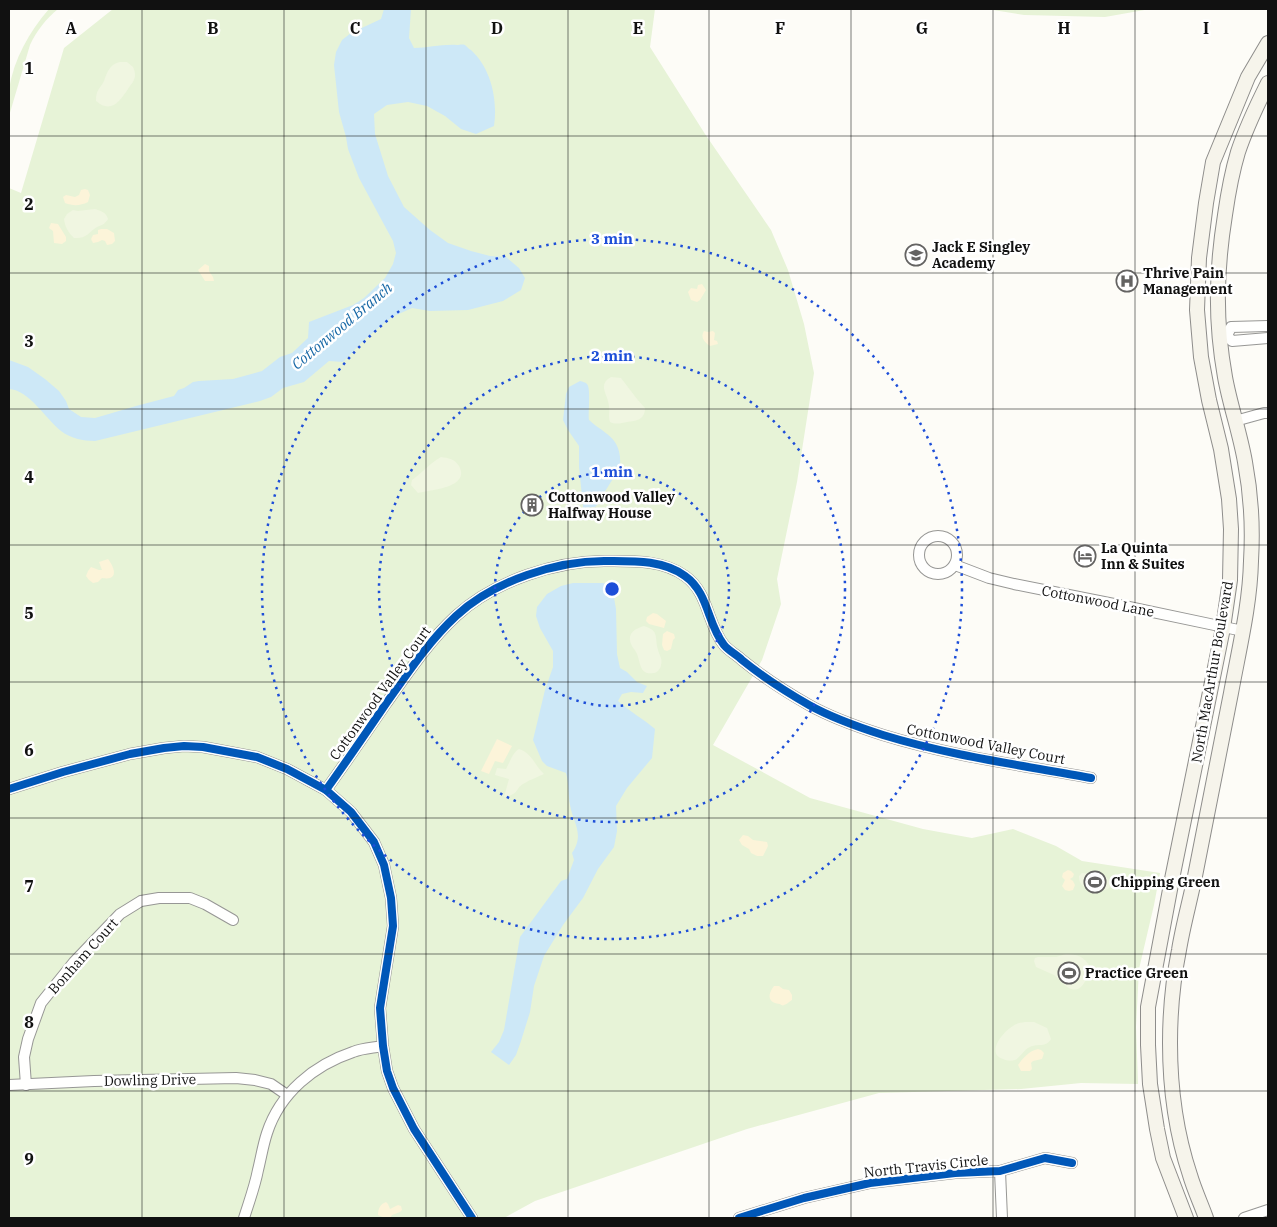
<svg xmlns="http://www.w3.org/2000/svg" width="1277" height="1227" viewBox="0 0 1277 1227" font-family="'IBM Plex Serif',serif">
<rect width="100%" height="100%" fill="#fdfcf7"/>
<!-- green -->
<g fill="#e7f3d7">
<path d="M49,9h9c-12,10 -21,21 -28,36l-21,71c0,-8 -2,-18 0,-27 5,-30 20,-57 40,-80z"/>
<polygon points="113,9 655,9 650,47 705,134 771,230 788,270 804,324 814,373 797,482 777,579 781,604 762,660 713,745 810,798 923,829 972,838 1013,829 1056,846 1082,861 1160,873 1154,905 1139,969 1136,1027 1138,1084 1081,1083 1021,1089 879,1093 747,1129 535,1201 504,1218 9,1218 9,188 21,193 64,48"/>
<polygon points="987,9 1150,9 1105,17 1024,15"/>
</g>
<!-- sand -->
<g fill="#fcf4d9">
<path d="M85,189l3,1 2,5 -2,7c-8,4 -15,4 -23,1l-2,-6 3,-2 9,2 4,-2 2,-5z"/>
<polygon points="51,223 58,224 66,237 66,241 62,244 54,243 53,231 49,228"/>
<polygon points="101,229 107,229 114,233 115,241 112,244 107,245 105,241 102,240 98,242 93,243 91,239 93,235 98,234 98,230"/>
<polygon points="205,264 209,266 209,271 213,277 214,281 205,281 198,270"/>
<polygon points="702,284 706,290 700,300 697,302 691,300 688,292 691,288 697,289 698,285"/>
<path d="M704,331l4,1 5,-1 2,2 -1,7 3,1 1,3 -8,2c-6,-4 -10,-9 -6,-15z"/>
<path d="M108,559c7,9 11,22 -6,19l-4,4 -5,1 -4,-3 -3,-4 2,-5 3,-4 8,3h3l-3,-8z"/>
<polygon points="653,613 657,614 666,621 664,628 649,624 646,621 647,617"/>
<polygon points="667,631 674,634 675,638 673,640 671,649 667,651 664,650 662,645 663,634"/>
<polygon points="497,739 512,746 503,763 495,761 489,774 481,771"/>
<polygon points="743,835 748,836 753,840 767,842 768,846 763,856 757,856 751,853 749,849 742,845 739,840"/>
<polygon points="1068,870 1071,871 1074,874 1073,877 1070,879 1073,881 1075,885 1073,890 1069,891 1065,890 1062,886 1065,880 1062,877 1063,873"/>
<path d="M774,986h5l4,3 6,1 3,5v5c-2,1 -6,5 -8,5 -1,1 -3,0 -4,-1 -12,-1 -13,-9 -6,-18z"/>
<path d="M1038,1049l3,1 3,3 -2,6 -9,2 -2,2 1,6 -2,2h-9l-3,-6c5,-7 11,-14 20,-16z"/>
<path d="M386,1202l2,2 2,5 8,-4 3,1 1,4 -2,2 -8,3 -2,3h-5l-7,-3c0,-6 2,-11 8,-13z"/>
</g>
<!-- pitch -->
<g fill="#f0f6e1">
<path d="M120,62h7l6,5c1,2 2,5 2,8 0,6 -4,9 -7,14 -8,12 -17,25 -32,12 0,-12 4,-12 8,-20 3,-9 6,-17 16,-19z"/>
<path d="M95,209c6,2 11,3 13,10 -3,5 -6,6 -11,8 -9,6 -11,12 -23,11 -6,-6 -9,-11 -10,-19l3,-5 6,-4 5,1z"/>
<path d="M611,377l10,1 16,21 8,9c0,12 -9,13 -18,14 -6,1 -11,3 -17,0 -2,-6 0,-10 -1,-16 -1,-12 -12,-21 2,-29z"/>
<path d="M441,457c7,1 14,2 18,9 12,22 -30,24 -41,27l-7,-8 1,-5c10,-7 18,-17 29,-23z"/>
<path d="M644,626c16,5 10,11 14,24 1,5 5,9 3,15 0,3 -4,8 -7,8 -16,3 -13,-13 -18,-21 -1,-2 -3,-4 -4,-6 -6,-12 2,-17 12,-20z"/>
<path d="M519,749c14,5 15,16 25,25 -6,3 -13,5 -19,9 -11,5 -4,11 -21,14l5,-18 -14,-4 2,-7 9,1c4,-7 7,-17 13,-20z"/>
<path d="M1082,873l23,3c5,4 9,13 -1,14 -1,1 -18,-3 -20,-3 -4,-3 -5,-7 -5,-11z"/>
<path d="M1066,954c11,0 19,3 24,13 -2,10 -8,28 -21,21 -6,-3 -10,-9 -15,-13 -6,-3 -12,-5 -18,-8l-2,-6 1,-3 3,-1h18z"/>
<path d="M1025,1022h9l13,6 4,11c-5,9 -13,4 -21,8 -6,2 -9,10 -15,13 -4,1 -8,1 -12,-1 -18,-6 1,-28 10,-33 3,-3 8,-3 12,-4z"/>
</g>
<!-- water -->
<g fill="#cde8f7">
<path d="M384,9h27l-2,29 5,10c14,0 28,-4 43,-3 2,0 5,-1 8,0 0,0 5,5 6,5 20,18 27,50 23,76l-18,8 -15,-5 -16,-13 -18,-10 -19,-4 -21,3 -13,9 1,20 13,42 16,31 26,23 18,13 23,8 19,5 16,1 13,11 6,10 -4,12 -18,11 -35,9 -38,1 -18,-3 -20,9 -28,23 -21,22 -14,-1 -25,21 -21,6 -12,9 -11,4 -165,40c-12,0 -25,-3 -34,-10 -15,-12 -32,-41 -52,-42v-29l19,7 17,12 14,12 7,10 3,8 12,8 14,1 41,-12 38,-10 4,-6 6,-2 9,-6 6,-1 34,-2 29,-8 18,-14 12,-4 16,-15 1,-16 44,-17 11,-7 21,-20 8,-14 3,-11 -3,-12 -6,-11 -28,-52 -11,-29 -2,-12 -7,-25 -5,-47 2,-13 6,-12 9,-7 30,-14z"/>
<path d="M580,381c3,1 5,1 7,3 4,4 1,29 2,36 14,13 29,16 31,37 0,4 1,7 -1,12l-15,24 -4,9 -5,5 -12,1v-2l-4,-39v-21l-11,-16 -5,-10 3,-26 3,-7z"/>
<path d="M573,583h30l6,2 4,7 3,17 1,45 3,14 7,4 10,10 10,4 -4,7 -12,-1 -9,2 -4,7c12,11 26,18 37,28l-3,29 -25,30 -11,18 1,25 -3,16 -16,22 -15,29 -20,27 -19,31 -10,30 -4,26 -9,29 -5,14 -7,10 -18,-13 8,-10 5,-12 16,-93 41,-56 6,-2 7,-19 -2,-7c13,-19 1,-30 -2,-48 -2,-11 -1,-22 -4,-32l-19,-7 -5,-5 -9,-21 12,-50 8,-23v-16l-13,-23 -4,-12 1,-9 10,-13 14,-8z"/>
</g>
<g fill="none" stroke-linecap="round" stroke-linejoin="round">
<!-- street casing -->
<g stroke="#979795" stroke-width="12">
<g id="street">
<polyline points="1227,336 1231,327 1268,326"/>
<polyline points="1219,337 1227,336 1232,341 1268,338"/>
<polyline points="1235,421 1264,413 1268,413"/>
<circle cx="938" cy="555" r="19"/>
<polyline points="955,565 989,578 1014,584 1129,607 1243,631"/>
<polyline points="9,789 63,772 130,754 164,748 184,746 203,747 257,757 287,769 326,790 351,812 374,842 384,865 391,898 393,926 380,1008 383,1046 387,1071 393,1088 414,1129 472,1218"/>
<path d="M326,790c20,-28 40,-57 59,-85 22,-31 43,-63 71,-89 38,-35 101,-56 152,-55 26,0 55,-1 77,15 24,17 22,48 39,69 5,6 13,10 18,15 21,17 44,32 67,45 23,13 49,22 74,30 68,21 138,30 208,43"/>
<polyline points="9,1085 94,1081 236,1078 255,1080 271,1084 287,1095"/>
<polyline points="26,1085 24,1057 28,1039 41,1003 74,962 120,914 141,901 159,898 190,898 205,904 233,920"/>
<polyline points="1000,1171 1002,1218"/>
<path d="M244,1218c5,-16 11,-32 14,-48 3,-12 5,-25 9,-37 13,-40 47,-68 86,-81 10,-4 20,-4 30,-6"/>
<polyline points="739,1218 804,1198 870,1183 955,1173 1000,1171 1045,1158 1072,1163"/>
<polyline points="1244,1218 1268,1210"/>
</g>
</g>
<!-- secondary casing -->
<g stroke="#8e8d8b" stroke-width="16">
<g id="secondary">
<polyline points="1186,1218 1163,1158 1157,1129 1150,1084 1148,1045 1148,1007 1172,879 1223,628 1230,580 1231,529 1229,499 1221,449 1209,400 1201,357 1197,310 1199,258 1206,203 1213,162 1248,77 1268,43"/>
<path d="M1206,1218c-5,-14 -12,-29 -16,-43 -14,-42 -20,-89 -20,-132 0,-31 3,-63 9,-93 4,-25 11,-49 16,-74 12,-61 24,-122 36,-183 8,-44 19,-88 20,-132 2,-33 0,-67 -6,-99 -5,-29 -15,-57 -20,-85 -10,-56 -9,-106 0,-162 3,-21 7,-43 13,-63 8,-24 19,-47 30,-69"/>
</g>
</g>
<!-- street -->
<use href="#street" stroke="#fffffe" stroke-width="10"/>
<!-- secondary -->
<use href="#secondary" stroke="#f6f4eb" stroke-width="14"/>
<!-- cycleway casing -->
<g stroke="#fff" stroke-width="11">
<g id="cycleway">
<polyline points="9,789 63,772 130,754 164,748 184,746 203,747 257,757 287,769 326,790 351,812 374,842 384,865 391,898 393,926 380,1008 383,1046 387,1071 393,1088 414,1129 472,1218"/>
<path d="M326,790c20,-28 40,-57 59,-85 22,-31 43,-63 71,-89 38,-35 101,-56 152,-55 26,0 55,-1 77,15 24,17 22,48 39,69 5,6 13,10 18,15 21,17 44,32 67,45 23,13 49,22 74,30 68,21 138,30 208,43"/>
<polyline points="739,1218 804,1198 870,1183 955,1173 1000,1171 1045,1158 1072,1163"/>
</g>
</g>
<!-- cycleway -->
<use href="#cycleway" stroke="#0057b8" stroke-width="8"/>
</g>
<!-- grid -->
<path fill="none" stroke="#111" stroke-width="1" stroke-opacity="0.55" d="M142,9v1209M284,9v1209M426,9v1209M568,9v1209M709,9v1209M851,9v1209M993,9v1209M1135,9v1209M9,136h1259M9,273h1259M9,409h1259M9,545h1259M9,682h1259M9,818h1259M9,954h1259M9,1091h1259"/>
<!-- distance rings -->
<g fill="none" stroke="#1d4ed8" stroke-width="2.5" stroke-dasharray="2.5 5">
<circle cx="612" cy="589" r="117"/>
<circle cx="612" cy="589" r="233"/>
<circle cx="612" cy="589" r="350"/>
</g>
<!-- icons -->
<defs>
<g id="school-ring" transform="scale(1.125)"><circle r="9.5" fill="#fff" stroke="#646362" stroke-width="1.5"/><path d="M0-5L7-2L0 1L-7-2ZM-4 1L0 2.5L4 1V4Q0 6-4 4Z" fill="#646362"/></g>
<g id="hospital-ring" transform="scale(1.125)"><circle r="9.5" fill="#fff" stroke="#646362" stroke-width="1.5"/><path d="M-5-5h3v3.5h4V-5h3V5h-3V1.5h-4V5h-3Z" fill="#646362"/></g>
<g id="building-ring" transform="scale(1.125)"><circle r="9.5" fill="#fff" stroke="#646362" stroke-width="1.5"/><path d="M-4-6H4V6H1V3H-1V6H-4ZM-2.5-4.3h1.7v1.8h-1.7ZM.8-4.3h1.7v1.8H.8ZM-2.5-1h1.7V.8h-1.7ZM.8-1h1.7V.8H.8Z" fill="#646362"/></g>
<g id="hotel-ring" transform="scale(1.125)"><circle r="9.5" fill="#fff" stroke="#646362" stroke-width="1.5"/><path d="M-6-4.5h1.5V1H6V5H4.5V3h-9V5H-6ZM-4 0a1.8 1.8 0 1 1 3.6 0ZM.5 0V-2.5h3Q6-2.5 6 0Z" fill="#646362"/></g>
<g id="stadium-ring" transform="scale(1.125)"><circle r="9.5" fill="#fff" stroke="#646362" stroke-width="1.5"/><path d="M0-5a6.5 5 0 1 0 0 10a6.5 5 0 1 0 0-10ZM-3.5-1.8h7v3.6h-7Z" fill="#646362"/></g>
</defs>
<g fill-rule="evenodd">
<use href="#school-ring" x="916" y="255"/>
<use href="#hospital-ring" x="1127" y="281"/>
<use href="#building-ring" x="532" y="505"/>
<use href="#hotel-ring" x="1085" y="556"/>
<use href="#stadium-ring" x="1095" y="882"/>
<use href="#stadium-ring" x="1069" y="973"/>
</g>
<g text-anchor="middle" stroke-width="5" stroke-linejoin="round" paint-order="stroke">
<!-- poi labels -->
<g font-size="14" font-weight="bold" fill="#111" stroke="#fff" text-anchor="start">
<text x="932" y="252">Jack E Singley<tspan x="932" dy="16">Academy</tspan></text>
<text x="1143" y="278">Thrive Pain<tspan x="1143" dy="16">Management</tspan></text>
<text x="548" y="502">Cottonwood Valley<tspan x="548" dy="16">Halfway House</tspan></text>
<text x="1101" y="553">La Quinta<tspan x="1101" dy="16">Inn &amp; Suites</tspan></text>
<text x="1111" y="887">Chipping Green</text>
<text x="1085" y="978">Practice Green</text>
</g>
<!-- street labels -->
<g font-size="14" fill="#111" stroke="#fff">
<text transform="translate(1098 601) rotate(11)" y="5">Cottonwood Lane</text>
<text transform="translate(1212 672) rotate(-80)" y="5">North MacArthur Boulevard</text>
<text transform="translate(380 693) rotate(-54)" y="5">Cottonwood Valley Court</text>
<text transform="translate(986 744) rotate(11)" y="5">Cottonwood Valley Court</text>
<text transform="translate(83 956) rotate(-48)" y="5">Bonham Court</text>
<text transform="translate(150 1080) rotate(-1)" y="5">Dowling Drive</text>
<text transform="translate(926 1166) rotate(-6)" y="5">North Travis Circle</text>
</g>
<!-- water labels -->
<g font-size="15" font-style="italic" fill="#1768a6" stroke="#fff">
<text transform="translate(342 326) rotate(-40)" y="5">Cottonwood Branch</text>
</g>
</g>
<g font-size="16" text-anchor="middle" font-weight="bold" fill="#111" stroke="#fff" stroke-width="5" stroke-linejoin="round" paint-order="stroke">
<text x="71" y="34">A</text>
<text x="213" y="34">B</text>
<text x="355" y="34">C</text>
<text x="497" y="34">D</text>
<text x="638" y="34">E</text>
<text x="780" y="34">F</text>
<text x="922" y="34">G</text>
<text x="1064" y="34">H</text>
<text x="1206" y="34">I</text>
<text x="29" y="74">1</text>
<text x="29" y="210">2</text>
<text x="29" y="347">3</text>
<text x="29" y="483">4</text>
<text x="29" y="619">5</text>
<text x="29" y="756">6</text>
<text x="29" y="892">7</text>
<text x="29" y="1028">8</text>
<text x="29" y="1165">9</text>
</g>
<circle cx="612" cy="589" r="8" fill="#1d4ed8" stroke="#fff" stroke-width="2.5"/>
<g font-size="15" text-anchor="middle" font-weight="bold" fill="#1d4ed8" stroke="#fff" stroke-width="5" stroke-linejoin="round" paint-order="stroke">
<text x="612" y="244">3 min</text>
<text x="612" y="361">2 min</text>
<text x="612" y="477">1 min</text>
</g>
<!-- border -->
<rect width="1277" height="1227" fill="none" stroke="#111111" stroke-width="20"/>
</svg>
